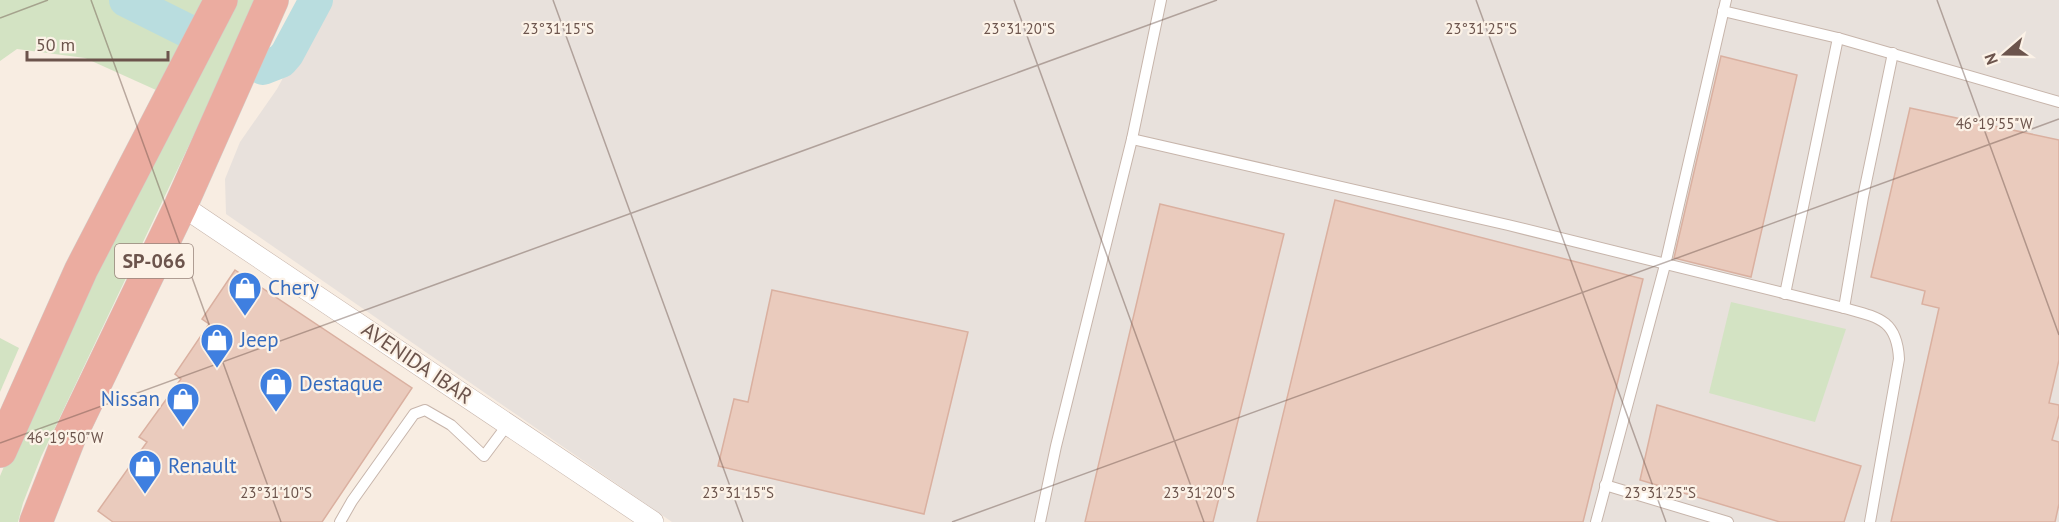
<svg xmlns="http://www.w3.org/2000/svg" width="2059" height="522" viewBox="0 0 2059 522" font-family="'PT Sans',sans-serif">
<rect width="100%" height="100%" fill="#f8ede2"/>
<!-- industrial -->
<polygon fill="#e8e1dc" points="325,0 2059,0 2059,522 672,522 226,214 225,179 240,142 277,89"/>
<!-- green -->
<g fill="#d3e3c3">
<polygon points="0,0 204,0 156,90 85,58 17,49 0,61"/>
<polygon points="233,0 256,0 247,23 41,457 23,503 18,522 0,522 0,476 62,329"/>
<polygon points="1731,302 1846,329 1815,422 1709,393"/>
<polygon points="0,338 19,348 0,392"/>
</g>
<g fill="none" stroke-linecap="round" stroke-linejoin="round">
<!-- river -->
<g stroke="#b9dddf" stroke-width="34">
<polyline points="126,0 188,31"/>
<polyline points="263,68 281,61 287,54 316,0"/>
</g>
</g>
<!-- building -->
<g fill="#eacbbd" stroke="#dab0a0" stroke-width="1.5">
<polygon points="1721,56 1797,75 1751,277 1674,258"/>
<polygon points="1910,108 2059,140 2059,360 2049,403 2059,405 2059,415 2052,440 2059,442 2059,504 2055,522 1891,522 1939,308 1922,304 1925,291 1871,277"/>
<polygon points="1335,200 1643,279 1583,522 1257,522"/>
<polygon points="1160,204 1284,234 1213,522 1085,522"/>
<polygon points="235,270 412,388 322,522 113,522 98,511 147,442 139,437 181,379 175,374 209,324 202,319"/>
<polygon points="772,290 968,332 924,514 718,466 734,399 748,402"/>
<polygon points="1657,405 1861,466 1844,522 1780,522 1640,480"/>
</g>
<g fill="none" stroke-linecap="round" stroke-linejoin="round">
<!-- lane casing -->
<g stroke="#c7b5ab" stroke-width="12">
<g id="lane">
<polyline points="1723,11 1838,38 2059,102"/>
<path d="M1132,139l376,86 336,83c33,9 53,11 55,51l-29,163"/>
<polyline points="1785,294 1838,38"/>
<polyline points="1844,308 1863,197 1893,53"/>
<polyline points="1605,485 1728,522"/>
<polyline points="340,522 352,501 414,414 425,410 451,425 484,456 508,424"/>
<polyline points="1040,522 1056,446 1132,139 1161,0"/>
<polyline points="1596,522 1665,265 1726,0"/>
</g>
</g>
<!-- street casing -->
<g stroke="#c7b5ab" stroke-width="22">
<polyline id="street" points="181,205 653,522"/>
</g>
<!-- highway casing -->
<g stroke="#d3ccc9" stroke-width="34">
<g id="highway">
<polyline points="0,451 81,270 221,0"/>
<polyline points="36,522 69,438 181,205 272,0"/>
</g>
</g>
<!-- lane -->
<use href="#lane" stroke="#fff" stroke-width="10"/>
<!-- street -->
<use href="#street" stroke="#fff" stroke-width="21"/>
<!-- highway -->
<use href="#highway" stroke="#ebaca0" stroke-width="33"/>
</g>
<!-- ticks -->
<path fill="none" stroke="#6c544c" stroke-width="1.5" stroke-opacity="0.45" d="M91,0l190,522M553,0l190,522M1014,0l190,522M1476,0l190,522M1937,0l122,335M0,18l48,-18M0,443l1217,-443M952,522l1107,-403"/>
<!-- icons -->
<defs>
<g id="shop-pin" transform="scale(1.725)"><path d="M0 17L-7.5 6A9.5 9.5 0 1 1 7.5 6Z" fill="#3f7fe0" stroke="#fcf2e7"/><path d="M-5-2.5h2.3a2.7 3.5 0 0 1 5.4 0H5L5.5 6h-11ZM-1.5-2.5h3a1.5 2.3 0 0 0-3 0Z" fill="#fff"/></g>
</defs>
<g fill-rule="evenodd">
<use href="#shop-pin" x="245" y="288"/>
<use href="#shop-pin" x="217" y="340"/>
<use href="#shop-pin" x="276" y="384"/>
<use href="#shop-pin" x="183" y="399"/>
<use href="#shop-pin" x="145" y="466"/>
</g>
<g text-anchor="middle" stroke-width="4.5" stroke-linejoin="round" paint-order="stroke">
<!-- shield labels -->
<rect fill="#fcf2e7" stroke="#97837a" stroke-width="1.5" x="115" y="244" width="78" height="34" rx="4.5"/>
<g font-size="20" font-weight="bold" fill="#6c544c">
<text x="154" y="268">SP-066</text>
</g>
<!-- shop labels -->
<g font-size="21" fill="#366cbe" stroke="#fcf2e7" text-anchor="start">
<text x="268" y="295">Chery</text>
<text x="240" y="347">Jeep</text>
<text x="299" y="391">Destaque</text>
<text x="160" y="406" text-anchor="end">Nissan</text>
<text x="168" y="473">Renault</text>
</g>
<!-- street labels -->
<g font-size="21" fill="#6c544c" stroke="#fcf2e7">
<text transform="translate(417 363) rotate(34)" y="7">AVENIDA IBAR</text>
</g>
</g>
<g font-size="15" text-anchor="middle" fill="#6c544c" stroke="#fcf2e7" stroke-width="4.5" stroke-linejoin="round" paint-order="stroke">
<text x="1019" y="34">23°31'20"S</text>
<text x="558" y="34">23°31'15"S</text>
<text x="1481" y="34">23°31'25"S</text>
<text x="1994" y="129">46°19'55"W</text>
<text x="65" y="443">46°19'50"W</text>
<text x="276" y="498">23°31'10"S</text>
<text x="738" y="498">23°31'15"S</text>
<text x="1199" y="498">23°31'20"S</text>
<text x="1660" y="498">23°31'25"S</text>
</g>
<!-- north arrow -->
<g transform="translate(2005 54) rotate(250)" stroke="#fcf2e7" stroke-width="4.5" paint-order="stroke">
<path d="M0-4.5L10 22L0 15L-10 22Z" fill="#6c544c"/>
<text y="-9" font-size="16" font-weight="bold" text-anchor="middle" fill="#6c544c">N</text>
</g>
<!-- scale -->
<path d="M27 51v9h141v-9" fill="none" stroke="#6c544c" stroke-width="3"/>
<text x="36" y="51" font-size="18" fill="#6c544c" stroke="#fcf2e7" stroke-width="4.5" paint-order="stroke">50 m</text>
</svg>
